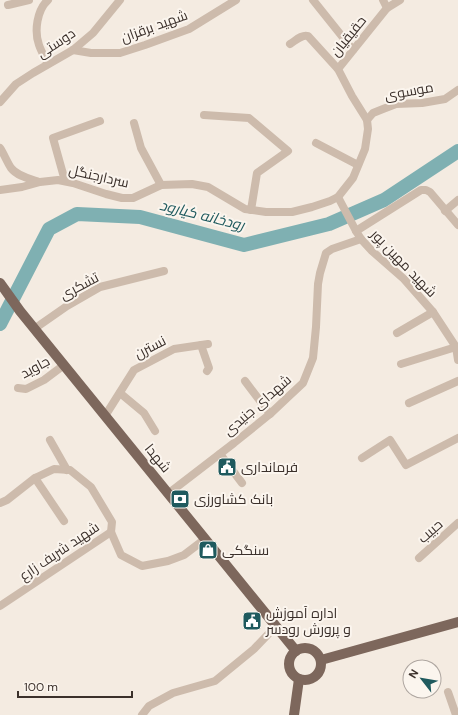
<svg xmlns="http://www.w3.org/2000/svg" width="458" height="715" viewBox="0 0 458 715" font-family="'DM Sans',Cairo,sans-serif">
<rect width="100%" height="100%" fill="#f4ebe1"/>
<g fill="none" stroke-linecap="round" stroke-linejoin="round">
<!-- river -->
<polyline stroke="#7fb0b2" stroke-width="14" points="0,324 49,229 77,214 140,217 244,245 329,224 384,200 458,151"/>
<!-- minor -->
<g stroke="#cdbbac" stroke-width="8">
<path d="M48,0c-11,10 -14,31 -9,45 2,6 6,13 9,19"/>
<polyline points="313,0 353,50"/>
<polyline points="8,5 29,0"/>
<polyline points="387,8 400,0"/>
<polyline points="73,50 91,53 120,53 145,45 189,29 236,0"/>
<polyline points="338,69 387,8 383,0"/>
<polyline points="0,102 16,84 33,73 73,50 93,33 120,0"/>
<polyline points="204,115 249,118 288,151 257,173 251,210"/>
<polyline points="367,120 373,113 383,109 396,104 422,103 445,99 458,90"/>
<polyline points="134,123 141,148 161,185"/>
<polyline points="316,143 358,165"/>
<path d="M0,148c4,6 7,14 11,20 6,8 19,11 28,14"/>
<polyline points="65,181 53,138 100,121"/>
<path d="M0,190l22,-3 18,-5 18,-2 15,3 33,11 16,4h11l28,-13 31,-1 16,3 37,22 21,3h26l20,-5 18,-6 8,-4 15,-19 12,-29 3,-20 -1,-9 -15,-24 -14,-27 -30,-33c-6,-2 -13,5 -18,8"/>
<polyline points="338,197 356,231 361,239 372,251 404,279 433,312 456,347 458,360"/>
<polyline points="445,211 458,200"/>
<polyline points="356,231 421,190 426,190 430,192 458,225"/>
<polyline points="34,329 67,306 100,287 164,271"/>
<polyline points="397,333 433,312"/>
<polyline points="201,345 209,368 207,371"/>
<polyline points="401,364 456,347"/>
<polyline points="245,381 270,414"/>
<polyline points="18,388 26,389 44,380 64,365"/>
<polyline points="120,393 144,413 155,431"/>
<polyline points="409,403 458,381"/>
<polyline points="105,416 134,370 174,349 208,344"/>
<polyline points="50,440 67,470"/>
<polyline points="220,454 242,483"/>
<polyline points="362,458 390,440 406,465 458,438"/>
<polyline points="35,478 64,521"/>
<polyline points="169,493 234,443 270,414 288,397 303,383 313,358 316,327 318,284 320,273 326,253 332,249 361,239"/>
<polyline points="0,503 7,500 35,478 54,469 70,470 91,487 112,522 111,532 121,555 142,566 168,561 184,555 205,539"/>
<polyline points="419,558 458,523"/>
<polyline points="0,606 111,532"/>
<polyline points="448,692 456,715"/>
<polyline points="142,715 149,706 173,693 215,681 254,649 276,626"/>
</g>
<!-- major -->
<g stroke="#7d675c" stroke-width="10">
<polyline points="0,283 20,311 296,651"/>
<circle cx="305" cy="664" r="16"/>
<polyline points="321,660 458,622"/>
<polyline points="294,715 299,679"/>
</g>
</g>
<!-- icons -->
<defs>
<g id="civic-square" transform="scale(1)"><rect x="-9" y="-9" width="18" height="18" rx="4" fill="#1f5a5e" stroke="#fbf5ee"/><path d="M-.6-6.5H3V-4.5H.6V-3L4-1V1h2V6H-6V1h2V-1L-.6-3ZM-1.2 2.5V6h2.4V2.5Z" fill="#fff"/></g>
<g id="bank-square" transform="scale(1)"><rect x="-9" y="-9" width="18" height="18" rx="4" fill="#1f5a5e" stroke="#fbf5ee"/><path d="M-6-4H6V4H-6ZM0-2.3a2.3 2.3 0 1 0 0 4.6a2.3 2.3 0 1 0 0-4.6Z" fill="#fff"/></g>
<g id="shop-square" transform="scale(1)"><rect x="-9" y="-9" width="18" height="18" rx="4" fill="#1f5a5e" stroke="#fbf5ee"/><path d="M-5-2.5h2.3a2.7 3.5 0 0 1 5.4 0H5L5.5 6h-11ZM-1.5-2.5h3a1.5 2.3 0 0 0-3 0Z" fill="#fff"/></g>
</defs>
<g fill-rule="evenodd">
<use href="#civic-square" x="227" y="467"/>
<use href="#bank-square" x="180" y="499"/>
<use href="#shop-square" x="208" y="550"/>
<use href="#civic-square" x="252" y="621"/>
</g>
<g text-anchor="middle" stroke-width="4" stroke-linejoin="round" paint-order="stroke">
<!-- street labels -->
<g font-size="14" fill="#3b302b" stroke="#fbf5ee">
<text transform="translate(154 26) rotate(-20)" y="5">شهید برقزان</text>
<text transform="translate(348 36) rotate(-51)" y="5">حقیقیان</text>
<text transform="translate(56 43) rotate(-33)" y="5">دوستی</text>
<text transform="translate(409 91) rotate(-10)" y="5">موسوی</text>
<text transform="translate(99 176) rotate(13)" y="5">سردارجنگل</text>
<text transform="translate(404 263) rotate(46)" y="5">شهید مهین پور</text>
<text transform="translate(79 286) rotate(-28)" y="5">تشکری</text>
<text transform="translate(150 347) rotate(-27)" y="5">نسترن</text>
<text transform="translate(35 367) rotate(-28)" y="5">جاوید</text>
<text transform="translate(257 405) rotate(-41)" y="5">شهدای جنیدی</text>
<text transform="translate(158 458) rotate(51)" y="5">شهدا</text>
<text transform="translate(430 531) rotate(-41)" y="5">حبیب</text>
<text transform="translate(59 551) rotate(-34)" y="5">شهید شریف زارع</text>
</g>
<!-- poi labels -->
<g font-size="14" fill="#3b302b" stroke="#fbf5ee" text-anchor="start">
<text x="241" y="472">فرماندارى</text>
<text x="194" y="504">بانک کشاورزى</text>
<text x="222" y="555">سنگکى</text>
<text x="266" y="618">اداره آموزش<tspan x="266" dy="16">و پرورش رودسر</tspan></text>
</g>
<!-- water labels -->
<g font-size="15" font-style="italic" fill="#1f5a5e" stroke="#fbf5ee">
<text transform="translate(202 215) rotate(14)" y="5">رودخانه کیارود</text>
</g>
</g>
<!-- north arrow -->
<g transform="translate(422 679) rotate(301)"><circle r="19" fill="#fbf5ee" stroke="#aea6a0"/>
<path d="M0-3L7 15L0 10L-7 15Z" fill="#1f5a5e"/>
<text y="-6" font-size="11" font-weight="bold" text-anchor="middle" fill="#3b302b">N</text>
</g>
<!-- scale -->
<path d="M18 691v6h114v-6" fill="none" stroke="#3b302b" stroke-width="2"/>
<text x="24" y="691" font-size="12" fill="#3b302b" stroke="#fbf5ee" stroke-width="3" paint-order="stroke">100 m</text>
</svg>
